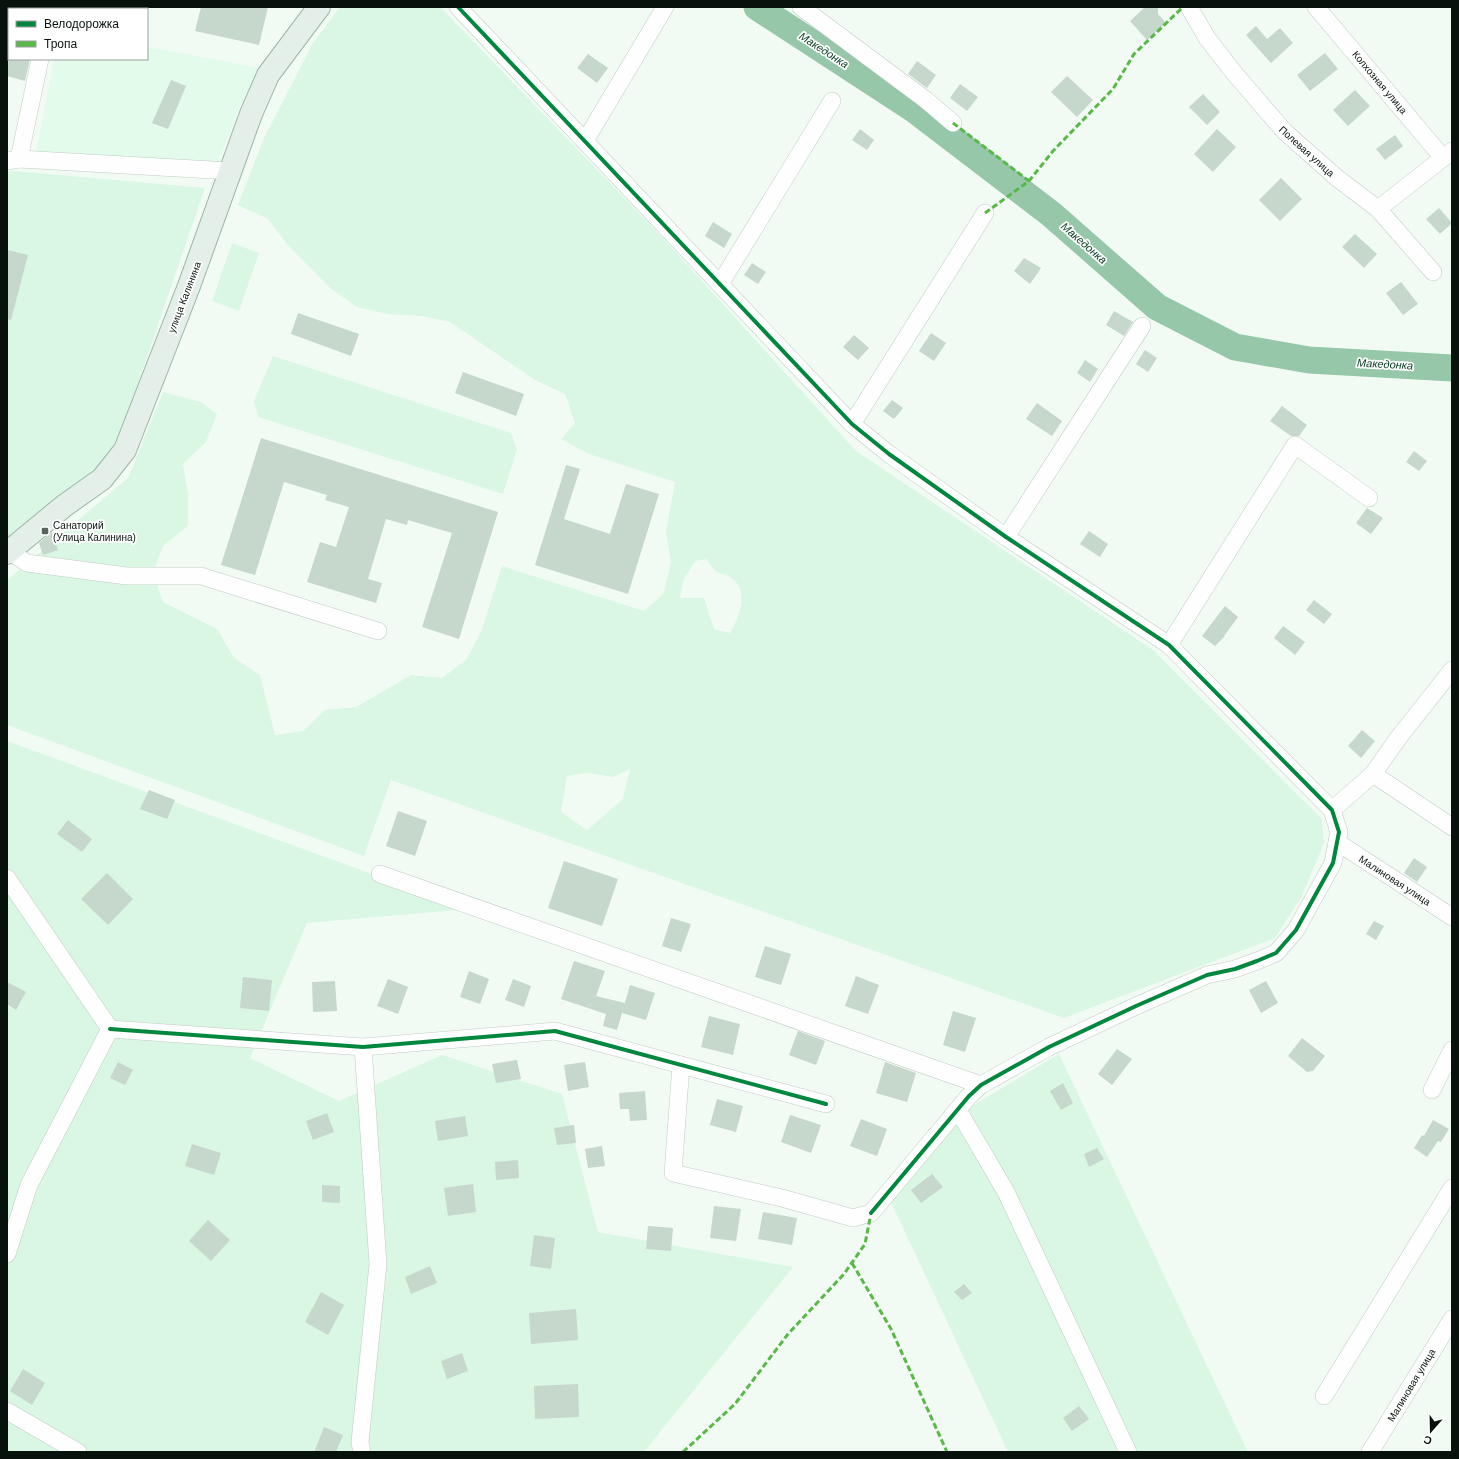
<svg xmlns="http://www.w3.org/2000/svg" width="1459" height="1459" viewBox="0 0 1459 1459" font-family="Helvetica,sans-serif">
<rect width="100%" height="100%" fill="#f1fbf4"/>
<!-- built -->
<polygon fill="#e2fbea" points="147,47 260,68 240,105 216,168 35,157 54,59 147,59"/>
<!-- green -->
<g fill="#daf7e3" fill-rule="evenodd">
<path d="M340,7h100l221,229 195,215 297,199 169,169 2,24 -22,53 -27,42 -211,80 -673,-238 -27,76 -357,-131v-145l121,-102 35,-86 38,10 16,12 -11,28 -23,22 5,30v32l-25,20 -10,27 10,29 54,27 17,29 26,17 15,60 28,-4 22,-21 31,-3 55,-32 31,3 24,-18 15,-28 21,-66 142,45 19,-17 8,-31 -5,-31 9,-50 -86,-28 -28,-15 14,-16 -10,-29 -30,-14 -85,-58 -29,-6 -33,-2 -31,-7 -27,-19 -43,-44 -19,-25 -30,-14 26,-67 49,-95zM706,559c3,3 6,9 9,12 4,3 11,3 15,6 21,13 9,40 0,56l-16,-4 -10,-31h-24l3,-17 12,-20zM630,769l-8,31 -35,30 -26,-18 6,-36 20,-3 26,4z"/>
<polygon points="15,171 205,188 119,438 100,470 7,541 7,172"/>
<polygon points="232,243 259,253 239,311 212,301"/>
<polygon points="273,356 511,433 517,449 503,494 258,417 254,401"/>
<polygon points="7,741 468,909 307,923 250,1058 339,1101 442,1055 562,1094 598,1232 793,1267 644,1452 7,1452"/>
<polygon points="1059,1054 1248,1452 1008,1452 891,1202 954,1117"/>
</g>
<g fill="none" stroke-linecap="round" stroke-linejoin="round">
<!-- river -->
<polyline stroke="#95c7a8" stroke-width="27" points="757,7 915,110 1051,214 1157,307 1235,347 1309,360 1452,368"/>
</g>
<!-- building -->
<g fill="#c6d7cc">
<polygon points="201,7 268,7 259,45 195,31"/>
<polygon points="1145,7 1158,7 1158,14 1166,23 1147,40 1130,21"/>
<polygon points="1256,26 1267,39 1280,28 1293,43 1271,63 1246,35"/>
<polygon points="1325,53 1338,69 1310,91 1297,75"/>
<polygon points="588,54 608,68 597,83 577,68"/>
<polygon points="7,59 30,59 25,81 7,76"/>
<polygon points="917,61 936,75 927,88 908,74"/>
<polygon points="1067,76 1093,100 1077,117 1051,92"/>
<polygon points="171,80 186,86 168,129 152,123"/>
<polygon points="960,84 978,97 967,111 950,98"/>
<polygon points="1355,90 1370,106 1348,126 1333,110"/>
<polygon points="1203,94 1220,112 1207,125 1189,107"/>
<polygon points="860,129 874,140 867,150 852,140"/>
<polygon points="1217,129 1236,147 1213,172 1194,154"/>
<polygon points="1395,135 1403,146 1385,160 1376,149"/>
<polygon points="1281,178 1302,199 1280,221 1259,200"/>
<polygon points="1439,208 1452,223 1440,234 1426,219"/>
<polygon points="713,222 732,234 724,248 705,236"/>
<polygon points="1355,234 1377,254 1364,268 1342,247"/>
<polygon points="7,250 28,255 11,320 7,319"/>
<polygon points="1024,258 1041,268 1030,284 1014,271"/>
<polygon points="752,263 766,272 758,284 744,275"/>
<polygon points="1401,282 1418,304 1403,315 1386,293"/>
<polygon points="1114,311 1133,322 1124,336 1106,325"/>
<polygon points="298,313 359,334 351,356 291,334"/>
<polygon points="931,333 946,343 934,361 919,351"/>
<polygon points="854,335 869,348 858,360 843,347"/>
<polygon points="1145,350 1157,358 1148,372 1136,364"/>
<polygon points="1085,360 1098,369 1090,382 1077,373"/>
<polygon points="463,372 524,394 516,416 455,393"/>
<polygon points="892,400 903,408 894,419 883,411"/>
<polygon points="1037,403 1062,421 1052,436 1026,419"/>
<polygon points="1282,406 1307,425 1299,436 1291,436 1270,421"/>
<polygon points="261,438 498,512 459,639 422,627 452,533 408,520 407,525 386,519 368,579 382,583 376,603 307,582 320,542 336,547 349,507 325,500 327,495 284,482 255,575 221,565"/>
<polygon points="1414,451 1427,461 1419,471 1406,462"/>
<polygon points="566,465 580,469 564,519 610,534 626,484 659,494 628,594 535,565"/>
<polygon points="1367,508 1383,518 1371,534 1356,523"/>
<polygon points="1089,531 1108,544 1100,557 1080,544"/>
<polygon points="52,532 58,550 43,555 39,543"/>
<polygon points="1314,600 1332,614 1324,624 1306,610"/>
<polygon points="1225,606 1238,617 1224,636 1225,636 1215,646 1202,636"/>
<polygon points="1283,626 1305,642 1295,655 1274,638"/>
<polygon points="1362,730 1375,741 1361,758 1348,746"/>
<polygon points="149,790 175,800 167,819 140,809"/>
<polygon points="398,811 427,821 415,856 386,846"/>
<polygon points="68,820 92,839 82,852 57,834"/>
<polygon points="1414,858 1427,867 1417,882 1404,873"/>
<polygon points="564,861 618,879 602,926 548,908"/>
<polygon points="107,873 133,899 108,925 81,899"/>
<polygon points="671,918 691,924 681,952 662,946"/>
<polygon points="1374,921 1384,926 1376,940 1366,934"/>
<polygon points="765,946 791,954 781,985 755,977"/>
<polygon points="574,961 605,971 596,996 625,1003 617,1030 603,1026 606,1014 561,999"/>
<polygon points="469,971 489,979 480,1004 460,997"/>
<polygon points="856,976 879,985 868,1014 845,1006"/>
<polygon points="243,977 272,980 269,1011 240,1008"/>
<polygon points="388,979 408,987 398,1014 377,1006"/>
<polygon points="513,979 531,986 524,1007 505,1000"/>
<polygon points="335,981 337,1011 313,1012 312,982"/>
<polygon points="1266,981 1278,1003 1261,1013 1249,990"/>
<polygon points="7,982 26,992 16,1010 7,1004"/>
<polygon points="630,985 655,993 646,1020 622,1013"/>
<polygon points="953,1011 976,1018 965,1052 943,1045"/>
<polygon points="709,1016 740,1024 733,1055 701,1047"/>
<polygon points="798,1031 825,1041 816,1065 789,1055"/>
<polygon points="1302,1038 1325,1056 1313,1071 1307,1072 1288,1056"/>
<polygon points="1117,1049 1132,1059 1112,1085 1098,1074"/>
<polygon points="517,1060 521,1079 496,1083 492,1064"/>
<polygon points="118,1062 133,1070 125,1085 110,1078"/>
<polygon points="585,1062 589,1087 568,1091 564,1065"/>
<polygon points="885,1062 916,1073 907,1102 876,1093"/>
<polygon points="1063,1083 1073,1103 1061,1110 1050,1091"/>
<polygon points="645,1091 647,1120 630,1121 629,1109 620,1109 619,1093"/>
<polygon points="717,1099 743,1106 736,1132 710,1125"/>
<polygon points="327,1113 334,1132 313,1140 306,1121"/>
<polygon points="790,1115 821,1125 811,1153 781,1142"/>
<polygon points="465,1116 468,1136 438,1141 435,1121"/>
<polygon points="861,1119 887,1129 877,1156 850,1146"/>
<polygon points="1433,1120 1449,1129 1441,1142 1438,1141 1427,1157 1414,1148 1422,1135 1424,1136"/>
<polygon points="574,1125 576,1143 557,1145 554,1128"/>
<polygon points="192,1144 221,1153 214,1175 185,1166"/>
<polygon points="602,1146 605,1166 588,1168 585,1149"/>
<polygon points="1097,1148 1104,1159 1089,1167 1084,1154"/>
<polygon points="518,1160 519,1178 496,1180 495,1162"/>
<polygon points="932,1174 943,1187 921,1203 911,1190"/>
<polygon points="473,1184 476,1212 448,1216 444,1188"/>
<polygon points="322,1185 340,1186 340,1203 322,1202"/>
<polygon points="714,1206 741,1209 736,1241 710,1238"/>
<polygon points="763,1212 797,1218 792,1245 758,1239"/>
<polygon points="208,1220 230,1240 211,1261 189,1241"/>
<polygon points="648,1226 673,1228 671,1251 646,1249"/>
<polygon points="534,1235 555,1238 551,1269 530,1266"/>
<polygon points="430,1266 437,1283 411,1294 405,1277"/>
<polygon points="964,1284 972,1293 962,1300 954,1292"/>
<polygon points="321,1292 344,1305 328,1335 305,1322"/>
<polygon points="576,1309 578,1340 531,1344 529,1313"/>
<polygon points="462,1353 468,1371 447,1379 441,1361"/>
<polygon points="23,1369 45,1383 32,1405 10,1391"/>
<polygon points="578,1384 579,1417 535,1419 534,1386"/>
<polygon points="1079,1406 1089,1419 1072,1431 1063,1418"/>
<polygon points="324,1427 343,1435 336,1452 314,1452"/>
</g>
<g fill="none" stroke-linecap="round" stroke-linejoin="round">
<!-- minor casing -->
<g stroke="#c1cbc4" stroke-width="18">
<g id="minor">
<polyline points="458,7 852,424 889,454 1006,537 1169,645 1332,810 1339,832 1333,863 1296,930 1276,953 1257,961 1235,969 1207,975 1136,1006 1049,1047 981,1085 969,1096 871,1213 853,1218 782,1198 673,1173 681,1065"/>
<polyline points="801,7 926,100 953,123"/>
<polyline points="1189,7 1207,38 1235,74 1284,131 1337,178 1378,209 1433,272"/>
<polyline points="1316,7 1443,158"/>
<polyline points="62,9 63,7"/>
<polyline points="7,24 9,25"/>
<polyline points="585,141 665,7"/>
<polyline points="19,159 40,59"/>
<polyline points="7,161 19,159 230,171"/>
<polyline points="1378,209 1452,151"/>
<polyline points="720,284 832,101"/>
<polyline points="852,424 985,213"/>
<polyline points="1006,537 1142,326"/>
<polyline points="9,551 27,563 127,576 201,576 378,631"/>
<polyline points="1169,645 1295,445 1369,498"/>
<polyline points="1373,774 1452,827"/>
<polyline points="1332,810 1373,774 1399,737 1452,670"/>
<polyline points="1337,842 1452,917"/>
<polyline points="380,874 981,1085"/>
<polyline points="7,878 110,1029"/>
<polyline points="110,1029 363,1047 555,1031 826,1104"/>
<polyline points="1432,1090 1452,1050"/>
<polyline points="958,1110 1006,1192 1128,1452"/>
<polyline points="7,1254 29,1185 110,1029"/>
<polyline points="1324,1396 1452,1188"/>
<polyline points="7,1411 78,1452"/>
<polyline points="362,1452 360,1442 378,1264 363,1047"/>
<polyline points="1370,1452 1452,1319"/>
</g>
</g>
<!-- major casing -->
<g stroke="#9db4a6" stroke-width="24">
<polyline id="major" points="7,553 64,506 102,479 125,450 189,286 251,114 268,75 319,7"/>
</g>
<!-- minor -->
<use href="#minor" stroke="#fdfefd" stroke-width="17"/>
<!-- major -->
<use href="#major" stroke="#e3efe8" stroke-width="22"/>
<!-- quiet -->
<g stroke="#58b947" stroke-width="3" stroke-dasharray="6 3" stroke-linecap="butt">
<polyline points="953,123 1029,181"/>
<polyline points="985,213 1029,181 1053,151 1113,89 1134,54 1183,7"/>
<polyline points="852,1263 891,1329 947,1452"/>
<polyline points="683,1452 735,1404 788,1334 844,1274 865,1244 871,1213"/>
</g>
<!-- cycleway casing -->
<g stroke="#fff" stroke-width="6">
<g id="cycleway">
<polyline points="458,7 852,424 889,454 1006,537 1169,645 1332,810 1339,832 1333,863 1296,930 1276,953 1257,961 1235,969 1207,975 1136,1006 1049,1047 981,1085 969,1096 871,1213"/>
<polyline points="110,1029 363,1047 555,1031 826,1104"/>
</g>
</g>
<!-- cycleway -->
<use href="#cycleway" stroke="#00873e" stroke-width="4"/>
</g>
<!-- markers -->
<rect fill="#5a645d" stroke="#fff" stroke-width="1.5" x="41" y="527" width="8" height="8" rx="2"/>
<g text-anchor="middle" stroke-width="3.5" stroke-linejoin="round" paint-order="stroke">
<!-- street labels -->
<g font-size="10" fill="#08120c" stroke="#fff">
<text transform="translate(1380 82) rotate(50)" y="4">Колхозная улица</text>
<text transform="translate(1307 151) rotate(42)" y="4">Полевая улица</text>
<text transform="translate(184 297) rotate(-69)" y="4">улица Калинина</text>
<text transform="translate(1395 880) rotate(33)" y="4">Малиновая улица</text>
<text transform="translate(1411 1385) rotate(-59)" y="4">Малиновая улица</text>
</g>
<!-- poi labels -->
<g font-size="10" fill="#08120c" stroke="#fff" text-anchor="start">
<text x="53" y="529">Санаторий<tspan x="53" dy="12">(Улица Калинина)</tspan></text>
</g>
<!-- water labels -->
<g font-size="11" font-style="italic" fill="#00381d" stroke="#fff">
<text transform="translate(824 50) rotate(33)" y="4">Македонка</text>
<text transform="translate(1084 243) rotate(41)" y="4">Македонка</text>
<text transform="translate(1385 364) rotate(3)" y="4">Македонка</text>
</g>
</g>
<!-- border -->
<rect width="1459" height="1459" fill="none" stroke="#08120c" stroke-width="16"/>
<!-- legend -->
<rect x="8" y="8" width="140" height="52" fill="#ffffff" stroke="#9ca09e"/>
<rect x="16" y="21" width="20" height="6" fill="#00873e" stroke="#9ca09e"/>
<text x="44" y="28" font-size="12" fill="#08120c">Велодорожка</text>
<rect x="16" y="41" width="20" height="6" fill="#58b947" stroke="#9ca09e"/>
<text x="44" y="48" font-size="12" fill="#08120c">Тропа</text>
<!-- north arrow -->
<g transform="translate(1431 1431) rotate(200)" stroke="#ffffff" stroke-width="3" paint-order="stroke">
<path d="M0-3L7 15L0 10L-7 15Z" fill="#08120c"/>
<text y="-6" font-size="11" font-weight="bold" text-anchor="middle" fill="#08120c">С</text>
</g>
</svg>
